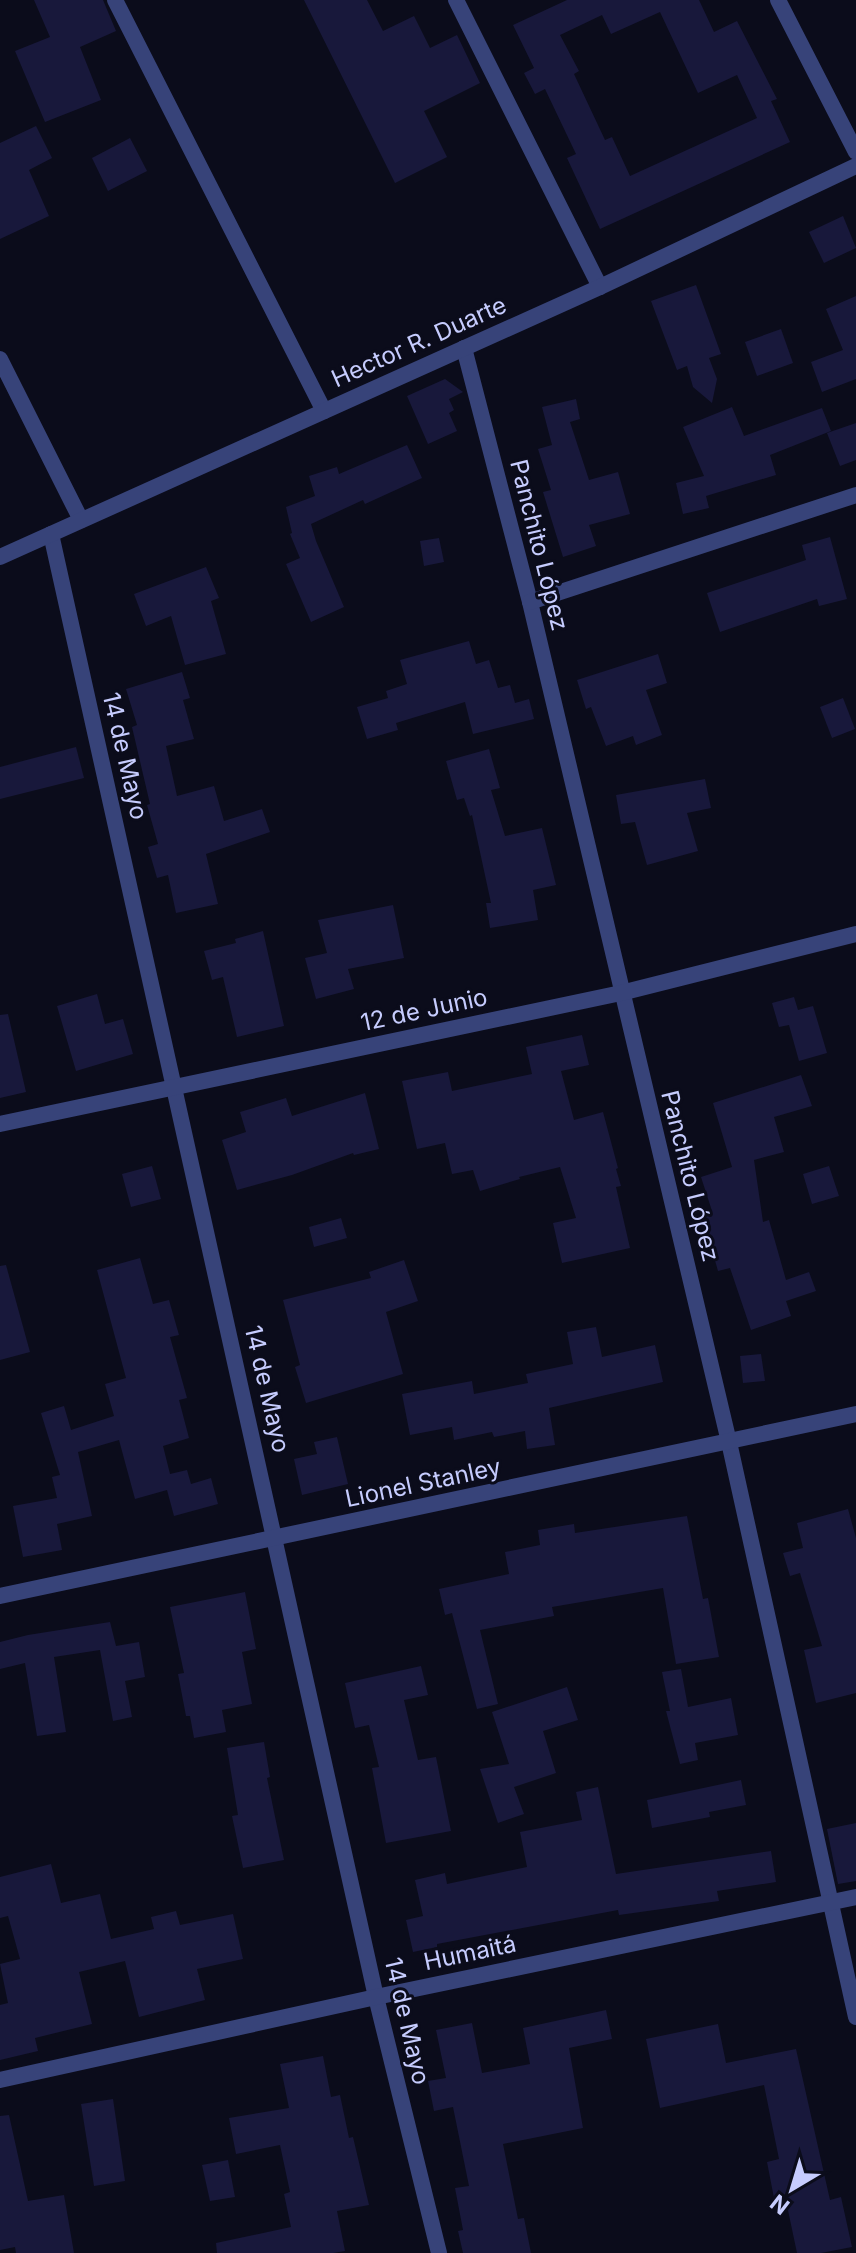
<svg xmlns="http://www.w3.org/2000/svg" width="856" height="2253" viewBox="0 0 856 2253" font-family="Inter,sans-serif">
<rect width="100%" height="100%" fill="#0b0c1b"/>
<!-- building -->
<g fill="#18183b" fill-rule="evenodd">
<polygon points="34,0 103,0 116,31 80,47 101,100 45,122 15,51 50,37"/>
<polygon points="304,0 367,0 383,31 414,16 430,48 457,35 480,83 424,111 447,157 395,183"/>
<path d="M567,0h132l15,32 23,-11 40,78 -6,2 19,41 -190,87 -33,-71 9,-4 -31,-65 -10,5 -11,-21 10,-5 -21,-43zM660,12l38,81 39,-18 20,43 -127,58 -18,-39 -7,3 -31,-66 5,-3 -19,-36 42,-20 9,19z"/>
<polygon points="36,126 52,158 29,170 49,216 0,239 0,143"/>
<polygon points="130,138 147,171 108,191 92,158"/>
<polygon points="843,216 856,248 824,263 809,232"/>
<polygon points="696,285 721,354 709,358 717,379 712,403 693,387 687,366 677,370 651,301"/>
<polygon points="856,296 856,379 822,392 811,362 843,350 826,309"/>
<polygon points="781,329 793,363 757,376 745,342"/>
<polygon points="445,379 463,392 449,399 454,410 449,413 457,431 428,444 407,396"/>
<polygon points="576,399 580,419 570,422 589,480 618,472 630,514 589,525 596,546 563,557 543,492 551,490 538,449 552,445 542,407"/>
<polygon points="732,407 744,436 822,408 831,431 770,455 776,475 706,496 709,508 683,514 676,483 704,476 683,427"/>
<polygon points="856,423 856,460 840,466 827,433"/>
<polygon points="407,445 422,478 365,504 363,500 311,524 316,541 344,607 311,622 286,564 300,558 290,534 292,533 286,507 315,496 309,476 337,467 339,474"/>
<polygon points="830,537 847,599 819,606 817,599 720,632 707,593 806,560 802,545"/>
<polygon points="439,538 444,562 424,566 420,541"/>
<polygon points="206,567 219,598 211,601 226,654 185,665 171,616 146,626 134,594"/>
<polygon points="469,641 476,664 489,660 498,688 510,685 515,703 529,699 534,719 473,734 465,702 396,723 398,730 367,739 357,707 388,698 386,691 407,684 400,660"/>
<polygon points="658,654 667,683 646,690 662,735 636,745 633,736 606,746 591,707 586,709 577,680"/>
<polygon points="182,672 190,698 183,700 194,739 166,746 177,796 214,786 224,821 262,809 270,832 206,854 218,904 176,913 168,875 157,878 148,847 158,844 147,805 150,804 132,727 137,725 126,689"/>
<polygon points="843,698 855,729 832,738 820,707"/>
<polygon points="76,747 84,778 0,799 0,767"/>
<polygon points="489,749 500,788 491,790 505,836 542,828 556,885 533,890 538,920 490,928 486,903 491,903 472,815 470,816 464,798 457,800 446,761"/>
<polygon points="705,779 711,808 687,813 698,851 647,865 635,822 621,824 616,795"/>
<polygon points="393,905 404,958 348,969 354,989 316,999 305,958 327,953 318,920"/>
<polygon points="263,931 284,1026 237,1037 223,977 212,980 204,951 236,943 235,939"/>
<polygon points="97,994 105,1024 123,1019 133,1054 76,1071 57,1006"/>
<polygon points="794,997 798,1010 813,1006 827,1053 799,1061 789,1025 779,1027 772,1003"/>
<polygon points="8,1014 26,1092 0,1098 0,1015"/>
<polygon points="582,1035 589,1065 561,1071 574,1120 603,1112 618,1168 616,1169 621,1186 616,1187 630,1248 562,1263 553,1223 576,1218 560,1167 519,1177 520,1179 480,1191 473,1170 452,1174 445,1143 417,1149 402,1081 448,1072 452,1091 532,1074 526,1047"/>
<polygon points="801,1075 812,1106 774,1117 784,1152 754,1160 763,1222 769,1220 786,1280 809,1272 816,1291 786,1301 791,1316 751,1330 730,1268 718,1271 708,1236 705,1212 712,1211 701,1177 732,1167 713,1103"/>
<polygon points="365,1093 379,1149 354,1155 353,1153 292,1175 237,1190 222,1140 246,1132 240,1112 286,1098 292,1116"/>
<polygon points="152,1166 161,1199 131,1207 122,1174"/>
<polygon points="829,1166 839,1196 812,1204 803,1174"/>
<polygon points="341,1218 347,1238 314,1247 309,1227"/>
<polygon points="140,1258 153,1304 169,1300 179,1335 170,1337 187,1398 179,1400 189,1438 163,1446 170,1474 187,1470 191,1484 211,1478 218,1504 174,1516 167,1490 135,1499 119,1440 78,1452 92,1516 57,1524 62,1550 23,1557 13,1506 57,1498 52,1477 60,1475 41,1413 64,1406 71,1430 114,1416 105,1384 126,1378 97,1270"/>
<polygon points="404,1260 418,1301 386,1312 403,1374 306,1403 295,1367 300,1365 283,1300 371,1278 369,1272"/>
<polygon points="6,1265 30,1352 0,1360 0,1266"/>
<polygon points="596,1327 602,1357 655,1345 663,1382 549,1408 555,1445 527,1449 525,1431 494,1437 492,1432 454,1440 452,1427 410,1435 402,1394 472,1381 474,1394 528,1383 526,1374 573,1364 567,1332"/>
<polygon points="761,1354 765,1381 743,1383 740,1356"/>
<polygon points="337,1437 348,1484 302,1495 294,1459 317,1454 314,1442"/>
<polygon points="848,1509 856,1538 856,1693 816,1703 804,1650 822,1646 800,1573 790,1576 783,1553 803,1548 797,1523"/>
<polygon points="687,1516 703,1599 708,1598 719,1657 676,1664 663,1588 552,1607 554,1616 480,1630 498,1704 477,1709 452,1613 445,1615 439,1589 509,1574 505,1552 540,1545 538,1530 574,1524 575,1533"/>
<polygon points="245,1592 256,1649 242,1652 252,1704 222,1710 226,1732 194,1738 190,1716 186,1716 178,1674 184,1673 170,1607"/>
<polygon points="110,1622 116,1646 139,1642 145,1677 125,1681 132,1717 113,1721 100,1650 54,1657 66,1732 37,1736 25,1663 0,1669 0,1642 28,1635"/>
<polygon points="421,1666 428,1695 404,1700 418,1760 436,1757 451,1831 386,1843 372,1768 379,1767 369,1725 355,1728 345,1683"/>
<polygon points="681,1669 688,1707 731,1698 738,1735 695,1743 698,1760 680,1764 666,1711 670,1711 662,1672"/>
<polygon points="567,1687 578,1720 543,1731 556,1773 514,1787 524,1814 498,1823 480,1769 509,1764 492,1712"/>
<polygon points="264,1742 270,1777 267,1778 284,1860 243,1868 232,1816 238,1815 227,1748"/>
<polygon points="741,1780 746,1805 709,1812 710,1817 652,1828 647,1800"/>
<polygon points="598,1787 616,1874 771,1851 776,1882 717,1891 719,1901 619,1915 618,1910 437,1944 437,1947 413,1952 406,1920 423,1916 415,1880 445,1873 447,1884 527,1867 520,1832 582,1820 576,1792"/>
<polygon points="856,1823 856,1881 838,1884 827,1829"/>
<polygon points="51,1864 61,1903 100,1894 111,1939 154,1929 151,1917 176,1911 180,1925 233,1914 243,1959 197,1969 205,2000 139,2017 125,1961 79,1972 92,2024 35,2038 38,2051 0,2060 0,2005 8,2003 0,1964 20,1959 8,1916 0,1918 0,1877"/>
<polygon points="606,2010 612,2039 569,2048 583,2128 503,2144 518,2219 524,2218 531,2253 463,2253 458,2231 463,2230 455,2188 469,2186 453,2107 434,2111 428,2081 446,2078 436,2030 472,2023 482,2073 530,2064 523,2028"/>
<polygon points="718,2024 726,2063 796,2049 830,2200 841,2197 852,2247 821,2253 797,2253 785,2196 774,2198 767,2162 779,2159 764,2085 660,2108 646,2039"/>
<polygon points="323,2056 331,2097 340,2095 349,2138 353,2137 369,2205 337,2211 345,2251 333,2253 217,2253 216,2243 291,2227 284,2194 290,2192 280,2145 236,2154 229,2118 289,2108 280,2064"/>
<polygon points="113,2099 125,2181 94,2186 81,2104"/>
<polygon points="9,2115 28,2201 64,2195 74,2253 16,2253 15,2247 0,2250 0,2116"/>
<polygon points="228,2160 235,2197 210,2201 202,2165"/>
</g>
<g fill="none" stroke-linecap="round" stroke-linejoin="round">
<!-- minor -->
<g stroke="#374379" stroke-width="16">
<polyline points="115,0 324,411"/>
<polyline points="456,0 600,287"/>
<polyline points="778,0 856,152"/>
<polyline points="464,348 530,602 729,1442 856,2017"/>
<polyline points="0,359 81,520"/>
<polyline points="51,534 376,1997 439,2253"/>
<polyline points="530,602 856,495"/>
<polyline points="0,1124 621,993 856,934"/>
<polyline points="0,1596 856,1414"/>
<polyline points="0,2080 376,1997 856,1897"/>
</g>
<!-- tertiary -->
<polyline stroke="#374379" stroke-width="16" points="0,557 600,287 856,166"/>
</g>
<g text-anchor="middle" stroke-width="6" stroke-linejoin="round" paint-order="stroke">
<!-- street labels -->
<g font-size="24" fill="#c6ccfe" stroke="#0b0c1b">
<text transform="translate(419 342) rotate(-24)" y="8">Hector R. Duarte</text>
<text transform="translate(539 545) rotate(76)" y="8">Panchito López</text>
<text transform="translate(125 756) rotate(77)" y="8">14 de Mayo</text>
<text transform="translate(424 1010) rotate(-12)" y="8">12 de Junio</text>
<text transform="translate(690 1176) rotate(76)" y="8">Panchito López</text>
<text transform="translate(267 1389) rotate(77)" y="8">14 de Mayo</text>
<text transform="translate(423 1483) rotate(-12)" y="8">Lionel Stanley</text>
<text transform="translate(470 1953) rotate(-12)" y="8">Humaitá</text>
<text transform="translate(407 2021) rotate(77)" y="8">14 de Mayo</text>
</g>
</g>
<!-- north arrow -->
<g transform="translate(792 2189) rotate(218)" stroke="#0b0c1b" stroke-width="6" paint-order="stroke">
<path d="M0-6L14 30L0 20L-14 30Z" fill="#c6ccfe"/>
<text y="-12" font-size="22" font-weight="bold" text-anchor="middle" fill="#c6ccfe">N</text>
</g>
</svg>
